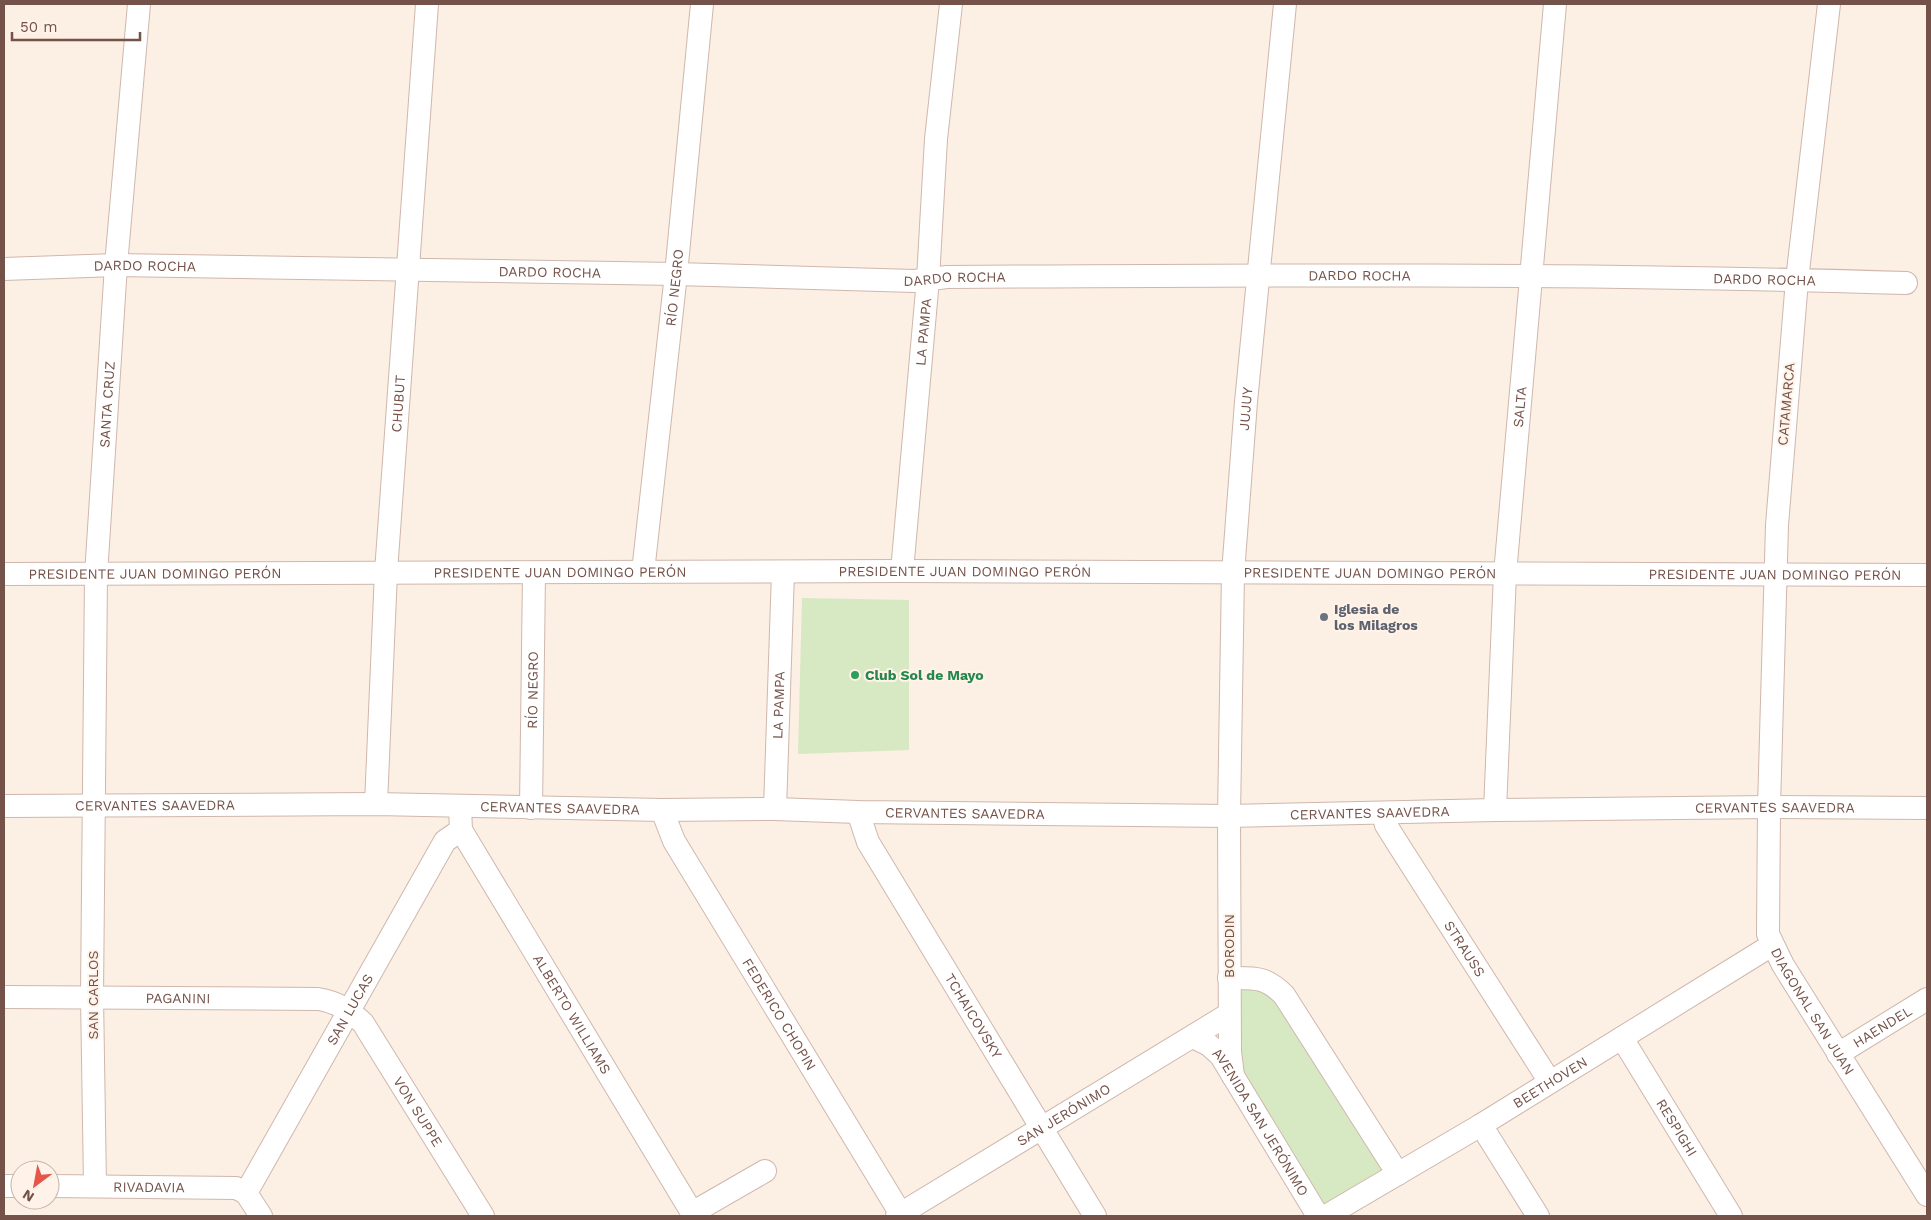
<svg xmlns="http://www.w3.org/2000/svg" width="1931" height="1220" viewBox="0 0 1931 1220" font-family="'Work Sans',sans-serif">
<rect width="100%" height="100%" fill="#fcefe3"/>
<!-- green -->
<g fill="#d7e9c2">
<polygon points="802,598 909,600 909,750 798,754"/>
<polygon points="1252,984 1276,999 1385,1172 1326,1207 1321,1203 1247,1081 1240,1063 1235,990"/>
</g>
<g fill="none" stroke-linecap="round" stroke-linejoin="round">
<!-- minor casing -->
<g stroke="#cfb7ad" stroke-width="24">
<g id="minor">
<path id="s1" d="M1829,4l-32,276 -20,245 -8,282 -1,127 15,31 144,230"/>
<path id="s2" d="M4,269l112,-4 560,9 238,7 33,-4c320,-2 639,-4 959,6"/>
<path id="s3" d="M902,571l26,-292 8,-140 15,-135"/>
<path id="s4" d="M643,572l33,-298 26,-270"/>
<path id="s5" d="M4,574l898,-3 1025,4"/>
<path id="s6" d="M376,804l10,-232 41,-568"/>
<path id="s7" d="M4,806l372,-2 286,6 113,-1 83,3 371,4 266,-6 274,-3 158,1"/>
<path id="s8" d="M460,807l1,23 233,386"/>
<path id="s9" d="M531,808l3,-235"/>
<path id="s10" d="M775,809l8,-237"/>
<path id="s11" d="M662,810l12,31 228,375"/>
<path id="s12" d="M1495,810l10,-236 50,-570"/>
<path id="s13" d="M858,812l10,30 227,374"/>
<path id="s14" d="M1383,813l3,12 10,16 154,241"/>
<path d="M1229,978c25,0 36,-2 55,17l114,179"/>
<path id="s15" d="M4,997l314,2c19,3 31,11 45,24l120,193"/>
<path id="s16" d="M1193,1037l16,8 12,11 97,160"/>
<path id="s17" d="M1622,1038l109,178"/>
<path id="s18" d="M1838,1054l89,-55"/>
<path id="s19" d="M1233,1076l-3,-25 -1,-235 4,-243 13,-171 39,-398"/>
<polyline points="1481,1125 1538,1216"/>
<path id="s20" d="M95,1185l-3,-189 4,-421 20,-310 23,-261"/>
<polyline points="4,1186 20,1186"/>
<path id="s21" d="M50,1186l186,2 10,5 15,23"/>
<path id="s22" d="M246,1193l199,-352 16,-11"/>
<polyline points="692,1213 765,1171"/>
<path id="s23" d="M897,1216l332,-202"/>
<path id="s24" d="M1326,1216l155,-91 291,-180"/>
</g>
</g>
<!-- minor -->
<use href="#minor" stroke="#fff" stroke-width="22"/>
</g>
<!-- markers -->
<circle fill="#6b7280" stroke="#fff3e9" stroke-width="2" cx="1324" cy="617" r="5"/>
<circle fill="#2e9e5b" stroke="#fff3e9" stroke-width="2" cx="855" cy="675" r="5"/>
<g text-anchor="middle" stroke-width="4" stroke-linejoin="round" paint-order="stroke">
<!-- street labels -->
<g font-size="14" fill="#745249" stroke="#fff3e9">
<text dy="5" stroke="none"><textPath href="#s2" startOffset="141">DARDO ROCHA</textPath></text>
<text dy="5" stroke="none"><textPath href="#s2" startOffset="546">DARDO ROCHA</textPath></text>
<text dy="5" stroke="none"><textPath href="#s2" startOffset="1356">DARDO ROCHA</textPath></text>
<text dy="5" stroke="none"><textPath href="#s2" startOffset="951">DARDO ROCHA</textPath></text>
<text dy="5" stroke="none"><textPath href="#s2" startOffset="1761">DARDO ROCHA</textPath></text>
<text dy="5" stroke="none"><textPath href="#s4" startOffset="286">RÍO NEGRO</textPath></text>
<text dy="5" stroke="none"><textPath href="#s3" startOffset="240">LA PAMPA</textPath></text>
<text dy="5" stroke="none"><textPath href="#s20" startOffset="781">SANTA CRUZ</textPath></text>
<text dy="5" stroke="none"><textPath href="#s6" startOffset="401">CHUBUT</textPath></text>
<text transform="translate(1786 404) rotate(-85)" y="5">CATAMARCA</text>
<text dy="5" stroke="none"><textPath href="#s12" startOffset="404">SALTA</textPath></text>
<text dy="5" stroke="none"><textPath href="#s19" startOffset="668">JUJUY</textPath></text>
<text dy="5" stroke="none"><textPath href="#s5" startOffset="556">PRESIDENTE JUAN DOMINGO PERÓN</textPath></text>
<text dy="5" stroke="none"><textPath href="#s5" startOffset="961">PRESIDENTE JUAN DOMINGO PERÓN</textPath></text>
<text dy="5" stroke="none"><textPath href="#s5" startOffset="151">PRESIDENTE JUAN DOMINGO PERÓN</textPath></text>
<text dy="5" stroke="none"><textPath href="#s5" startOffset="1366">PRESIDENTE JUAN DOMINGO PERÓN</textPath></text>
<text dy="5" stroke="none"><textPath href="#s5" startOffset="1771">PRESIDENTE JUAN DOMINGO PERÓN</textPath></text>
<text dy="5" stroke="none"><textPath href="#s9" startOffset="118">RÍO NEGRO</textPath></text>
<text dy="5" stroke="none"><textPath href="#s10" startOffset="104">LA PAMPA</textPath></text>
<text dy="5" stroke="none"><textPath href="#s7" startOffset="151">CERVANTES SAAVEDRA</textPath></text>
<text dy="5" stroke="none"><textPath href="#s7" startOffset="1771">CERVANTES SAAVEDRA</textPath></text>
<text dy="5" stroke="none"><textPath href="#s7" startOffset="556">CERVANTES SAAVEDRA</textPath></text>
<text dy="5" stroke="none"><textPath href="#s7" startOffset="961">CERVANTES SAAVEDRA</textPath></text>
<text dy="5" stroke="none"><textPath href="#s7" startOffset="1366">CERVANTES SAAVEDRA</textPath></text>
<text transform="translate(1229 946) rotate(-90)" y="5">BORODIN</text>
<text dy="5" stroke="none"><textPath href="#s14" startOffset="159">STRAUSS</textPath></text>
<text transform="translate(93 995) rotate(-90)" y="5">SAN CARLOS</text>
<text dy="5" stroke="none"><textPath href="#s15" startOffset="174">PAGANINI</textPath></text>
<text dy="5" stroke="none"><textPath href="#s22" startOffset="211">SAN LUCAS</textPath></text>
<text dy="5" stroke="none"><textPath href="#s1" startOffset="1022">DIAGONAL SAN JUAN</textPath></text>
<text dy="5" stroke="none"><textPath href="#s8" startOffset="238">ALBERTO WILLIAMS</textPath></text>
<text dy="5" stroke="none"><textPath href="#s11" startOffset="236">FEDERICO CHOPIN</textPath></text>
<text dy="5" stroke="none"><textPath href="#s13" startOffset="235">TCHAICOVSKY</textPath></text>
<text dy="5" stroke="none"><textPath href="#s18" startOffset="52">HAENDEL</textPath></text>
<text dy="5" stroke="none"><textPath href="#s24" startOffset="261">BEETHOVEN</textPath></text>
<text dy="5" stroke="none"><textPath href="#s15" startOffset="470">VON SUPPE</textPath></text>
<text dy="5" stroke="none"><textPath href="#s23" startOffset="195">SAN JERÓNIMO</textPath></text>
<text dy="5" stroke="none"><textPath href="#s16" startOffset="111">AVENIDA SAN JERÓNIMO</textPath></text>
<text dy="5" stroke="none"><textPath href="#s17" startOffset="105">RESPIGHI</textPath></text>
<text dy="5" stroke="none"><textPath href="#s21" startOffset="99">RIVADAVIA</textPath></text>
</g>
<!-- worship labels -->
<g font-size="14" font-weight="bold" fill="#5b616d" stroke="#fff3e9" text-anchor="start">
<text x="1334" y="614">Iglesia de<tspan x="1334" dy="16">los Milagros</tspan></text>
</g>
<!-- leisure labels -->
<g font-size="14" font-weight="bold" fill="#27864d" stroke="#fff3e9" text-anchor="start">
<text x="865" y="680">Club Sol de Mayo</text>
</g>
</g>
<!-- border -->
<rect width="1931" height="1220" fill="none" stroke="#745249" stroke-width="10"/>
<!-- north arrow -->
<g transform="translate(35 1185) rotate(212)"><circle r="24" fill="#fff3e9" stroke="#c7b3a9"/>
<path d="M0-4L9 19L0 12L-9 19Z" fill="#e55549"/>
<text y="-8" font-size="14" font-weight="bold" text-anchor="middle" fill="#745249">N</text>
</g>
<!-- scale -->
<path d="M12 32v8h128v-8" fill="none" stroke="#745249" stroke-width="2.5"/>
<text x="20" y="32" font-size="15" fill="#745249" stroke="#fff3e9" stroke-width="4" paint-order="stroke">50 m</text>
</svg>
